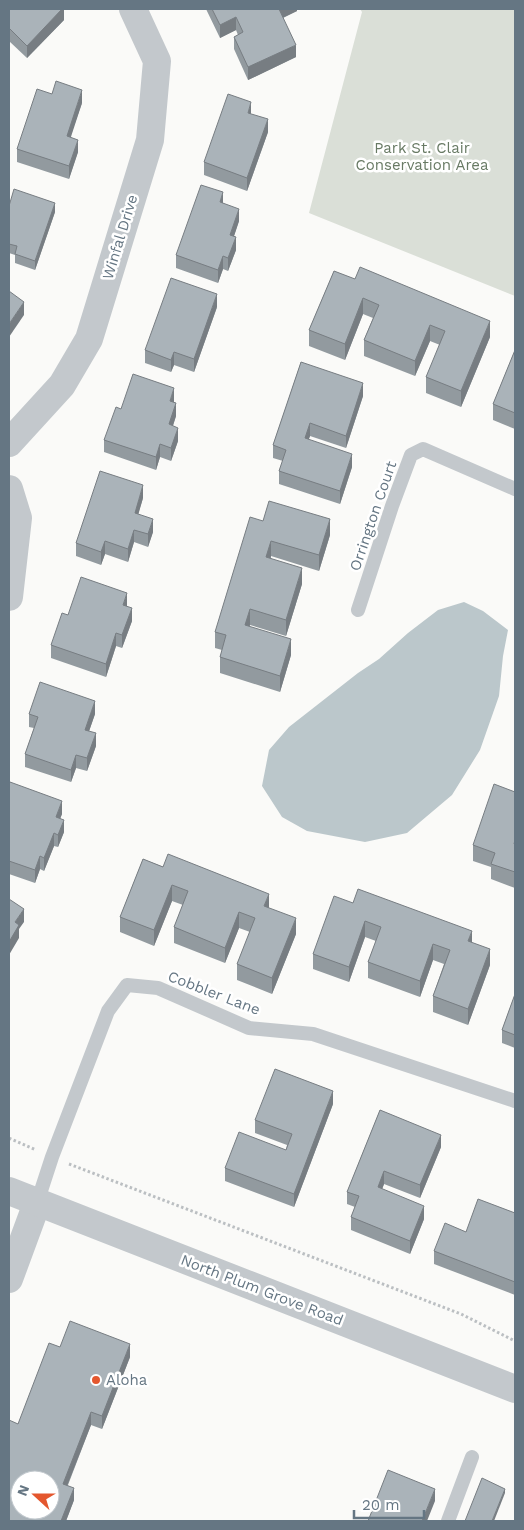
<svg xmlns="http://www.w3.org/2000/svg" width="524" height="1530" viewBox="0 0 524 1530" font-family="'Work Sans',sans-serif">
<rect width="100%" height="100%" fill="#fafaf8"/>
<!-- green -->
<polygon fill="#dadfd7" points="360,9 515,9 515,296 309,213 362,12"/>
<!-- water -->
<polygon fill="#bbc7cb" points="464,602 483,611 508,630 503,656 499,696 480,750 452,795 407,833 365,842 307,831 282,817 262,786 269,750 289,727 358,673 379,659 408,633 438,610"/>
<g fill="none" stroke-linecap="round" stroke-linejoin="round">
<!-- path -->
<g stroke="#bbbfc2" stroke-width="3" stroke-dasharray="2.5 2.5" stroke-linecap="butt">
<polyline points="9,1138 36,1150"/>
<polyline points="69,1164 461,1314 515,1341"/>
</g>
<!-- service -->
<g stroke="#c3c8cc" stroke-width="14">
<polyline points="358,610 392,506 411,455 423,449 515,489"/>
<polyline points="37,1203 52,1157 108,1011 127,985 158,988 249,1028 313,1034 515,1101"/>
<polyline points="448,1521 472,1457"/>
</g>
<!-- minor -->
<g stroke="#c3c8cc" stroke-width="28">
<polyline points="9,443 62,385 89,339 150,140 157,61 133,9"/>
<polyline points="9,489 18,518 9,597"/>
<polyline points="9,1279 37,1203"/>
</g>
<!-- tertiary -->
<polyline stroke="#c3c8cc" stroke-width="28" points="9,1191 515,1389"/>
</g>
<!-- wall -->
<g fill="#929a9f">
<polygon points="9,9 64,9 64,20 27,58 9,41"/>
<polygon points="206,9 297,9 297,11 283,18 296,57 248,80 234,49 234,37 238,35 236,30 220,38"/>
<polygon points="82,103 70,137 78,152 69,179 17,162 17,149"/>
<polygon points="251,114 268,132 247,191 204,175 204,162"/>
<polygon points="223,203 239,221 234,236 236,250 228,271 223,269 218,283 176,268 176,255"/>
<polygon points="9,206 55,212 35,270 15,263 15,255 9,253"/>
<polygon points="334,271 490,337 461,407 426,393 426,377 440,345 430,341 415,376 364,356 364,340 373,318 363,314 345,360 309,346 309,330"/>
<polygon points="217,307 194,372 174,365 171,372 145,363 145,350"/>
<polygon points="515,350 515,429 493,420 493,404"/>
<polygon points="301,362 363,396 346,448 310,436 308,440 352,467 340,504 279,484 279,471 283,461 273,458 273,445"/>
<polygon points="174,401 174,402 176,416 173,426 178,441 171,461 160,457 156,470 104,452 104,440 121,409"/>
<polygon points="143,498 138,514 153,532 148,547 134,542 128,562 105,554 101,565 76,556 76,543"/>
<polygon points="263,521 330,535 319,571 271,556 271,558 302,584 286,636 250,625 249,626 291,655 280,692 220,673 220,657 222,650 215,648 215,632"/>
<polygon points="127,607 132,621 122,648 116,646 106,677 51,658 51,645 68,615"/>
<polygon points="29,714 95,714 89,731 96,746 87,771 76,768 71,782 25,767 25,754 34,728 29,727"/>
<polygon points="9,785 62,814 60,818 64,832 58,847 54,846 44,871 40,869 35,883 9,874"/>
<polygon points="515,792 515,888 491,879 491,867 473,861 473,845"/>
<polygon points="143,859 269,908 296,934 272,994 237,980 237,964 250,932 239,928 225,963 174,943 174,927 183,905 172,901 154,946 120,932 120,917"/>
<polygon points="353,903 472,943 490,965 468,1025 433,1012 433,996 444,964 433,960 420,997 368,978 368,962 376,941 365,937 349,982 313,969 313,954"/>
<polygon points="515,994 515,1048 502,1043 502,1030"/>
<polygon points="333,1104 294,1207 225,1181 225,1168 286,1150 287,1145 255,1133 255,1120"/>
<polygon points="380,1110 441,1147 420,1198 384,1184 382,1189 424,1219 410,1254 351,1230 351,1217 355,1207 347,1204 347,1192"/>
<polygon points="515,1213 515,1295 434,1264 434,1251 466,1232"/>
<polygon points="60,1347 130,1357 102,1429 91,1425 68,1485 74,1500 66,1521 9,1521 18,1424"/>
</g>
<!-- shaded-wall -->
<g fill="#777d82">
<polygon points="62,9 64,9 64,20 27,58 27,46"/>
<polygon points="278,9 297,9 297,11 278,20"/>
<polygon points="236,17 236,30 220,38 220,25"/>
<polygon points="296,45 296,57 248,80 248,67"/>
<polygon points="82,90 82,103 67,149 67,136"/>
<polygon points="251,102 251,115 248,113"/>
<polygon points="268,119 268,132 247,191 247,178"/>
<polygon points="78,140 78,152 69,179 69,166"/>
<polygon points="223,192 223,205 220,202"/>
<polygon points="55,203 55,212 35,270 35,261"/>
<polygon points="239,209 239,221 230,248 230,235"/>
<polygon points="236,237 236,250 228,271 228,258"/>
<polygon points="223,256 223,269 218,283 218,270"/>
<polygon points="217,294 217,307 194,372 194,359"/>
<polygon points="363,298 363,314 345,360 345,344"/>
<polygon points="24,302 24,315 9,337 9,324"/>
<polygon points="490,321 490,337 461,407 461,391"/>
<polygon points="430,325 430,341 415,376 415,361"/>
<polygon points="174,352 174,365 171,372 171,360"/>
<polygon points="363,383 363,396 346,448 346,436"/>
<polygon points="174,388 174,401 170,414 170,401"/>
<polygon points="176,403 176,416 169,437 169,424"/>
<polygon points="310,423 310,436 305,451 305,438"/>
<polygon points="178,428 178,441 171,461 171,448"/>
<polygon points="160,444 160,457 156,470 156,457"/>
<polygon points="352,454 352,467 340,504 340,491"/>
<polygon points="143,485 143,498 135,526 135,513"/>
<polygon points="153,519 153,532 148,547 148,534"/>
<polygon points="330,519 330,535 319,571 319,555"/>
<polygon points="134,530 134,542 128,562 128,549"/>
<polygon points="105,541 105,554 101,565 101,552"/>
<polygon points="271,541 271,556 266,573 266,557"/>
<polygon points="302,568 302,584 286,636 286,620"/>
<polygon points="127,593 127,606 123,618 123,605"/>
<polygon points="132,608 132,621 122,648 122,635"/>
<polygon points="250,609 250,625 245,640 245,625"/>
<polygon points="116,633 116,646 106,677 106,664"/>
<polygon points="291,639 291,655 280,692 280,676"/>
<polygon points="95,701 95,714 85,743 85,730"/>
<polygon points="96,733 96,746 87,771 87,758"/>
<polygon points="76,755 76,768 71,782 71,770"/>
<polygon points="62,801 62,814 56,830 56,817"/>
<polygon points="64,820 64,832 58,847 58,835"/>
<polygon points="54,833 54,846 44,871 44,858"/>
<polygon points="40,856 40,869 35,883 35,870"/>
<polygon points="172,885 172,901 154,946 154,930"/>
<polygon points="269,894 269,910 264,906"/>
<polygon points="24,909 24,922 19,929 19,938 9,955 9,942 15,922"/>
<polygon points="239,912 239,928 225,963 225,948"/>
<polygon points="296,918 296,934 272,994 272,978"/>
<polygon points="365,921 365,937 349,982 349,967"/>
<polygon points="472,931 472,946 468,941"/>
<polygon points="433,944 433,960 420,997 420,981"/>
<polygon points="490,949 490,965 468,1025 468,1009"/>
<polygon points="333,1091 333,1104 294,1207 294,1194"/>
<polygon points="441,1135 441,1147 420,1198 420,1185"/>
<polygon points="384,1171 384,1184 378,1200 378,1187"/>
<polygon points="424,1206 424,1219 410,1254 410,1241"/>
<polygon points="130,1344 130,1357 102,1429 102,1416"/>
<polygon points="91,1412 91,1425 63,1496 63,1484"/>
<polygon points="74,1488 74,1500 66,1521 61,1521"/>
<polygon points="435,1489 435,1501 427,1521 422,1521"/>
<polygon points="505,1489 505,1493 494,1521 492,1521"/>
</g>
<!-- building -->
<g fill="#aab3b9" stroke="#777d82" fill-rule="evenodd">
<polygon points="9,9 62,9 27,46 9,28"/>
<polygon points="212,9 279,9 296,45 248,67 234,37 243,32 236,17 220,25"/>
<polygon points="56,81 82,90 67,136 78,140 69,166 17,149 37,89 52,94"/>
<polygon points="228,94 251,102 248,113 268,119 247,178 204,162"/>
<polygon points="201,185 223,192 220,202 239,209 230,235 236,237 228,258 223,256 218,270 176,255"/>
<polygon points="14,189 55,203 35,261 15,254 17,246 9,244 9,206"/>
<polygon points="360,267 490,321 461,391 426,377 445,331 430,325 415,361 364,340 379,305 363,298 345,344 309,330 334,271 355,279"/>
<polygon points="171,278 217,294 194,359 174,352 171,360 145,350"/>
<polygon points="9,291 24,302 9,324"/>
<polygon points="515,350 515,413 493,404"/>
<polygon points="301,362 363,383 346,436 310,423 305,438 352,454 340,491 279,471 286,450 273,445"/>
<polygon points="133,374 174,388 170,401 176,403 169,424 178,428 171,448 160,444 156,457 104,440 116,407 121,409"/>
<polygon points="100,471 143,485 135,513 153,519 148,534 134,530 128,549 105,541 101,552 76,543"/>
<polygon points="269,501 330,519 319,555 271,541 266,557 302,568 286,620 250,609 245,625 291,639 280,676 220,657 226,635 215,632 250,517 263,521"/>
<polygon points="81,577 127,593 123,605 132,608 122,635 116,633 106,664 51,645 62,613 68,615"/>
<polygon points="40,682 95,701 85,730 96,733 87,758 76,755 71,770 25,754 38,717 29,714"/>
<polygon points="10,782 62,801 56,817 64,820 58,835 54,833 44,858 40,856 35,870 9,861 9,785"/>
<polygon points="494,784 515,792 515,840 514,844 515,844 515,872 491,864 495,853 473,845"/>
<polygon points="168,854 269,894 264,906 296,918 272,978 237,964 255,918 239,912 225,948 174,927 188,891 172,885 154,930 120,917 143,859 163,867"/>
<polygon points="358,889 472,931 468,941 490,949 468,1009 433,996 450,950 433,944 420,981 368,962 381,927 365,921 349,967 313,954 334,896 353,903"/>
<polygon points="9,899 24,909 15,922 19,925 9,942"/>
<polygon points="515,994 515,1035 502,1030"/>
<polygon points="275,1069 333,1091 294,1194 225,1168 239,1132 286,1150 292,1134 255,1120"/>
<polygon points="380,1110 441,1135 420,1185 384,1171 378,1187 424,1206 410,1241 351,1217 359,1196 347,1192"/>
<polygon points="478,1199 515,1213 515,1282 434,1251 445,1223 466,1232"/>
<path d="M70,1321l60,23 -28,72 -11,-4 -28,72 11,4 -13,33h-52v-101l9,4 31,-81 11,4zM20,1480h30v30h-30z"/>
<polygon points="388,1470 435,1489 422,1521 368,1521"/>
<polygon points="482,1478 505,1489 492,1521 465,1521"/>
</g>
<!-- markers -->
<circle fill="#e4572e" stroke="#fff" stroke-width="2" cx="96" cy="1380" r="5"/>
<g text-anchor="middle" stroke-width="5" stroke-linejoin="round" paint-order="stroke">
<!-- park labels -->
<g font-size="15" fill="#687a64" stroke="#fff">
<text x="422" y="153">Park St. Clair<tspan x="422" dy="17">Conservation Area</tspan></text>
</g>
<!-- street labels -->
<g font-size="15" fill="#657683" stroke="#fff">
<text transform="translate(120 237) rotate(-73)" y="5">Winfal Drive</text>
<text transform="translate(373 516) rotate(-71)" y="5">Orrington Court</text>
<text transform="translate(214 993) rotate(21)" y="5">Cobbler Lane</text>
<text transform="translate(262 1290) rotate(21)" y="5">North Plum Grove Road</text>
</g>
<!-- poi labels -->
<g font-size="15" fill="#657683" stroke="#fff" text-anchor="start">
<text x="106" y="1385">Aloha</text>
</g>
</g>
<!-- border -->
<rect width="524" height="1530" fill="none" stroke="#657683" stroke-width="20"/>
<!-- north arrow -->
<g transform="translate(35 1495) rotate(291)"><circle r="24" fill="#ffffff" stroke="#c1c8cd"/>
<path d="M0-4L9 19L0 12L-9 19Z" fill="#e4572e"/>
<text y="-8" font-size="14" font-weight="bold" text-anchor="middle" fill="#657683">N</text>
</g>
<!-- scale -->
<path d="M354 1510v8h70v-8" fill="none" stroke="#657683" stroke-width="2.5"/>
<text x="362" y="1510" font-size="15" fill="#657683" stroke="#ffffff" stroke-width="4" paint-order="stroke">20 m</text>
</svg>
